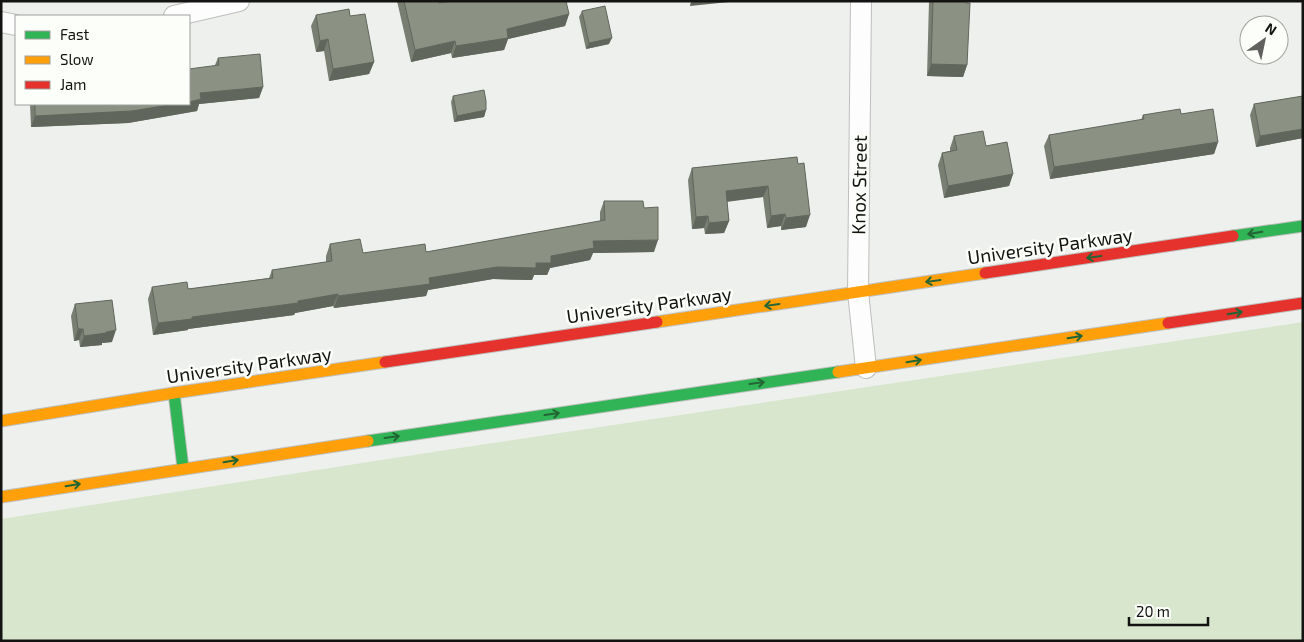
<svg xmlns="http://www.w3.org/2000/svg" width="1304" height="642" viewBox="0 0 1304 642" font-family="'Exo 2',sans-serif">
<rect width="100%" height="100%" fill="#eef0ed"/>
<!-- green -->
<polygon fill="#d7e6cc" points="1303,322 1303,641 1,641 1,519 446,450"/>
<g fill="none" stroke-linecap="round" stroke-linejoin="round">
<!-- street casing -->
<g stroke="#bebfbd" stroke-width="22">
<g id="street">
<polyline points="861,1 858,292 866,368"/>
<polyline points="174,16 239,1"/>
<polyline points="1,22 16,25"/>
</g>
</g>
<!-- fast casing -->
<g stroke="#bebfbd" stroke-width="13">
<g id="fast">
<polyline points="1233,236 1303,226"/>
<polyline points="174,393 183,468"/>
<polyline points="368,441 838,372"/>
</g>
</g>
<!-- slow casing -->
<g stroke="#bebfbd" stroke-width="13">
<g id="slow">
<polyline points="657,322 985,273"/>
<polyline points="838,372 1168,323"/>
<polyline points="1,421 174,393 385,362"/>
<polyline points="1,497 368,441"/>
</g>
</g>
<!-- jam casing -->
<g stroke="#bebfbd" stroke-width="13">
<g id="jam">
<polyline points="985,273 1233,236"/>
<polyline points="1168,323 1303,303"/>
<polyline points="385,362 657,322"/>
</g>
</g>
<!-- street -->
<use href="#street" stroke="#fcfdfc" stroke-width="20"/>
<!-- fast -->
<use href="#fast" stroke="#30b455" stroke-width="11"/>
<!-- slow -->
<use href="#slow" stroke="#ff9f0a" stroke-width="11"/>
<!-- jam -->
<use href="#jam" stroke="#e5322d" stroke-width="11"/>
</g>
<!-- wall -->
<g fill="#787e72">
<polygon points="397,1 439,1 439,3 569,14 565,26 508,39 504,50 452,58 451,53 411,62"/>
<polygon points="929,1 966,1 967,65 963,77 927,76"/>
<polygon points="582,11 609,44 586,49 579,17"/>
<polygon points="316,15 350,16 374,62 369,74 329,81 324,51 316,52 311,26"/>
<polygon points="218,58 263,87 259,98 199,104 197,111 128,123 31,127 30,104 189,104 215,65"/>
<polygon points="453,96 486,110 484,117 454,122 451,102"/>
<polygon points="1303,96 1303,138 1256,147 1250,115 1254,104"/>
<polygon points="1181,114 1218,142 1214,154 1050,179 1044,146 1049,135 1141,120 1143,115"/>
<polygon points="954,136 986,146 1013,174 1009,186 944,198 938,165 942,153 950,151 950,148"/>
<polygon points="797,157 806,227 781,230 781,226 767,228 763,197 727,202 729,221 724,233 705,234 704,228 692,229 688,180 692,168"/>
<polygon points="604,201 644,208 654,252 593,253 590,260 550,268 547,275 534,275 532,280 493,279 428,290 426,296 334,308 333,306 295,313 294,315 188,329 188,330 153,335 148,299 152,287 188,289 269,278 272,270 326,262 326,256 330,244 363,253 426,252 600,221 600,212"/>
<polygon points="75,304 112,342 102,343 102,345 80,347 79,340 74,341 71,316"/>
</g>
<!-- shaded-wall -->
<g fill="#61665c">
<polygon points="691,1 730,1 729,2 690,6"/>
<polygon points="569,14 565,26 508,39 504,50 452,58 456,46 507,29"/>
<polygon points="612,38 609,44 586,49 589,43"/>
<polygon points="328,39 324,51 316,52 320,41"/>
<polygon points="455,41 451,53 411,62 415,50"/>
<polygon points="374,62 369,74 329,81 333,69"/>
<polygon points="931,64 967,65 963,77 927,76"/>
<polygon points="263,87 259,98 199,104 197,111 128,123 31,127 35,116 175,104 189,104 189,102 200,93"/>
<polygon points="486,110 484,117 454,122 457,116"/>
<polygon points="1303,129 1303,138 1256,147 1260,136"/>
<polygon points="1218,142 1214,154 1050,179 1054,167"/>
<polygon points="1013,174 1009,186 944,198 948,186"/>
<polygon points="768,186 763,197 722,202 726,191"/>
<polygon points="785,214 781,226 767,228 771,216"/>
<polygon points="810,215 806,227 781,230 786,218"/>
<polygon points="708,216 704,228 692,229 696,217"/>
<polygon points="729,221 724,233 705,234 709,223"/>
<polygon points="658,240 654,252 593,253 590,260 550,268 547,275 534,275 532,280 493,279 428,290 426,296 334,308 338,296 429,278 497,267 551,256 593,241"/>
<polygon points="338,294 333,306 295,313 294,315 188,329 188,330 153,335 158,323 192,317 298,301"/>
<polygon points="78,329 83,329 79,340 74,341"/>
<polygon points="116,330 112,342 102,343 102,345 80,347 84,336"/>
</g>
<!-- building -->
<g fill="#8b9284" stroke="#61665c">
<polygon points="404,1 439,1 439,3 451,1 566,1 569,14 507,29 508,38 456,46 455,41 415,50"/>
<polygon points="933,1 966,1 966,3 970,3 967,65 931,64"/>
<polygon points="605,6 612,38 589,43 582,11"/>
<polygon points="349,9 350,16 365,14 374,62 333,69 328,39 320,41 316,15"/>
<polygon points="260,54 263,87 200,93 201,99 189,102 189,69 219,65 218,58"/>
<polygon points="484,90 486,101 486,110 457,116 453,96"/>
<polygon points="1303,96 1303,129 1260,136 1254,104"/>
<polygon points="35,104 175,104 132,111 35,116"/>
<polygon points="1180,109 1181,114 1213,109 1218,142 1054,167 1049,135 1144,119 1143,115"/>
<polygon points="983,131 986,146 1007,142 1013,174 948,186 942,153 957,150 954,136"/>
<polygon points="797,157 798,164 804,163 810,215 786,218 785,214 771,216 768,186 726,191 729,221 709,223 708,216 696,217 692,168"/>
<polygon points="604,201 643,201 644,208 658,207 658,240 593,241 594,248 551,256 551,263 536,263 536,268 497,267 429,278 430,284 338,296 338,294 298,301 298,303 192,317 192,319 158,323 152,287 187,282 188,289 273,278 272,270 332,261 330,244 360,239 363,253 425,244 426,252 605,220"/>
<polygon points="112,300 116,330 106,332 106,333 84,336 83,329 78,329 75,304"/>
</g>
<!-- one-way arrows -->
<defs><path id="oneway-shaft" d="M-6 0H5M1.5-3L5.5 0L1.5 3" fill="none" stroke-width="1.6" stroke-linecap="round" stroke-linejoin="round" transform="scale(1.25)"/></defs>
<g stroke="#226434">
<use href="#oneway-shaft" transform="translate(1255 233) rotate(171)"/>
<use href="#oneway-shaft" transform="translate(1094 257) rotate(172)"/>
<use href="#oneway-shaft" transform="translate(933 281) rotate(172)"/>
<use href="#oneway-shaft" transform="translate(772 305) rotate(172)"/>
<use href="#oneway-shaft" transform="translate(1235 313) rotate(-9)"/>
<use href="#oneway-shaft" transform="translate(1075 337) rotate(-9)"/>
<use href="#oneway-shaft" transform="translate(914 361) rotate(-9)"/>
<use href="#oneway-shaft" transform="translate(757 383) rotate(-8)"/>
<use href="#oneway-shaft" transform="translate(552 414) rotate(-8)"/>
<use href="#oneway-shaft" transform="translate(392 437) rotate(-8)"/>
<use href="#oneway-shaft" transform="translate(231 461) rotate(-9)"/>
<use href="#oneway-shaft" transform="translate(73 485) rotate(-9)"/>
</g>
<g text-anchor="middle" stroke-width="5" stroke-linejoin="round" paint-order="stroke">
<!-- street labels -->
<g font-size="19" fill="#131312" stroke="#fcfefa">
<text transform="translate(859 185) rotate(-89)" y="7">Knox Street</text>
<text transform="translate(1050 246) rotate(-8)" y="7">University Parkway</text>
<text transform="translate(649 305) rotate(-8)" y="7">University Parkway</text>
<text transform="translate(249 365) rotate(-8)" y="7">University Parkway</text>
</g>
</g>
<!-- border -->
<rect width="1304" height="642" fill="none" stroke="#131312" stroke-width="5"/>
<!-- legend -->
<rect x="15" y="15" width="175" height="90" fill="#fcfefa" stroke="#9fa09d"/>
<rect x="25" y="31" width="25" height="8" fill="#30b455" stroke="#9fa09d"/>
<text x="60" y="40" font-size="15" fill="#131312">Fast</text>
<rect x="25" y="56" width="25" height="8" fill="#ff9f0a" stroke="#9fa09d"/>
<text x="60" y="65" font-size="15" fill="#131312">Slow</text>
<rect x="25" y="81" width="25" height="8" fill="#e5322d" stroke="#9fa09d"/>
<text x="60" y="90" font-size="15" fill="#131312">Jam</text>
<!-- north arrow -->
<g transform="translate(1264 40) rotate(33)"><circle r="24" fill="#fcfefa" stroke="#9fa09d"/>
<path d="M0-4L9 19L0 12L-9 19Z" fill="#60605f"/>
<text y="-8" font-size="14" font-weight="bold" text-anchor="middle" fill="#131312">N</text>
</g>
<!-- scale -->
<path d="M1129 617v8h79v-8" fill="none" stroke="#131312" stroke-width="2.5"/>
<text x="1136" y="617" font-size="15" fill="#131312" stroke="#fcfefa" stroke-width="4" paint-order="stroke">20 m</text>
</svg>
